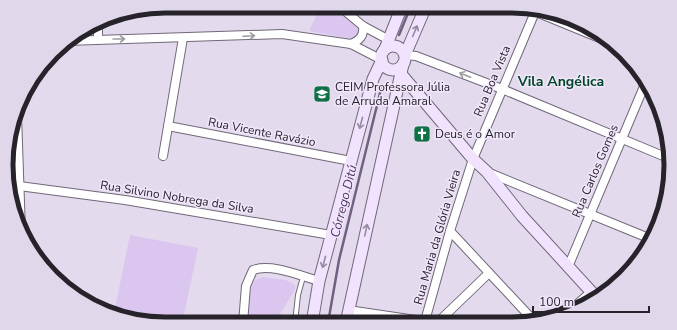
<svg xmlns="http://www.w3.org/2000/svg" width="677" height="330" viewBox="0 0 677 330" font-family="'Nunito Sans',sans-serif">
<rect width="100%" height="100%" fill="#e4daee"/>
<!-- green -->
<g fill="#dac6ee">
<polygon points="321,6 333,6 358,27 360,33 356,37 348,38 309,31"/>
<polygon points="130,235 198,248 182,324 155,324 114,313"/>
<path d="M263,277l23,3 9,5v4l-16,27h-30c0,-13 -1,-25 6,-36z"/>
<polygon points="203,315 225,318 224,323 202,324"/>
</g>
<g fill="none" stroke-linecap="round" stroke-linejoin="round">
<!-- stream -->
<g stroke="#716181" stroke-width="2.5">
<polyline points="399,35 411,6"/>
<polyline points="328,323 339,260 382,85"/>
</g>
<!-- lane casing -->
<g stroke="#716879" stroke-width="6">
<polyline id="lane" points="295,323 298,295 303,277"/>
</g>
<!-- street casing -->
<g stroke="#716879" stroke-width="10">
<g id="street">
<polyline points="339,6 363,26 389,40"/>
<polyline points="524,7 607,41"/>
<polyline points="98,39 98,23"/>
<polyline points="66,41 282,34 351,44 382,60"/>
<path d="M351,44c9,-4 13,-8 12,-18"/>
<polyline points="405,55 416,56 502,89 668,158"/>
<polyline points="17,115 21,232"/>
<polyline points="168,126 351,161"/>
<polyline points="163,156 183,38"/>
<polyline points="487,172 651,239"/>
<polyline points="19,186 125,200 331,235"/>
<polyline points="450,231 535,322"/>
<polyline points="568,267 645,84"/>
<polyline points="348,310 436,323"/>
<polyline points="567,313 591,292"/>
<polyline points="425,321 450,231 473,159 535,12"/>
<path d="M243,323l3,-37 7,-16c18,-7 48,6 66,11"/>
<polyline points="437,323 489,273"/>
</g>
</g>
<!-- secondary casing -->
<g stroke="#716879" stroke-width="13">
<g id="secondary">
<circle cx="393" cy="58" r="12"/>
<polyline points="385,49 402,6"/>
<polyline points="405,55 426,6"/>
<polyline points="401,74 473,159 487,172 522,216 597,298"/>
<polyline points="312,323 319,281 373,79 382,60"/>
<polyline points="346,323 403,64"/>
</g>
</g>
<!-- lane -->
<use href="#lane" stroke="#fff" stroke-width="4"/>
<!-- street -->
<use href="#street" stroke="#fff" stroke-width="8"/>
<!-- secondary -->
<use href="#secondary" stroke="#f1e2fe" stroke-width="11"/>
</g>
<!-- one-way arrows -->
<defs><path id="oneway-shaft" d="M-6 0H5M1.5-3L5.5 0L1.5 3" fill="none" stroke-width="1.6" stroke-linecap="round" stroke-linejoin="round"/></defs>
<g stroke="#968c9f">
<use href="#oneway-shaft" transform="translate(415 31) rotate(-67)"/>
<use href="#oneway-shaft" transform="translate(361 123) rotate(105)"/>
<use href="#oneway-shaft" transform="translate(366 230) rotate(-78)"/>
<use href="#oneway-shaft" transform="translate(324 262) rotate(105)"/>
</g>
<g stroke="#9e9ca0">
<use href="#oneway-shaft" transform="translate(249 36) rotate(-3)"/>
<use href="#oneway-shaft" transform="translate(119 39)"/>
<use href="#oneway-shaft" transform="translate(465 75) rotate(-159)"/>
</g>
<!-- icons -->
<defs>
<g id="school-square" transform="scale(0.9)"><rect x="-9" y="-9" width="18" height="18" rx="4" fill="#107146" stroke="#f1e7fb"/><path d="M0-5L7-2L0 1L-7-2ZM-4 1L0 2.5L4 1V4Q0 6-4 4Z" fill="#fff"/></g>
<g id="church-square" transform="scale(0.9)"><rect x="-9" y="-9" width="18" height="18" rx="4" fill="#107146" stroke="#f1e7fb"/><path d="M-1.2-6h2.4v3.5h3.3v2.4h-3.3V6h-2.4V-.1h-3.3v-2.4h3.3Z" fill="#fff"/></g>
</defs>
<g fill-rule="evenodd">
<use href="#school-square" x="322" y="94"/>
<use href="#church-square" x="422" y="134"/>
</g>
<g text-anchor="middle" stroke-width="3" stroke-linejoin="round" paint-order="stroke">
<!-- street labels -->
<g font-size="12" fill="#27232b" stroke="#f1e7fb">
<text transform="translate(492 81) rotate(-67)" y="4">Rua Boa Vista</text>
<text transform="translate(262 132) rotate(11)" y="4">Rua Vicente Ravázio</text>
<text transform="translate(595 171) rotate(-67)" y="4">Rua Carlos Gomes</text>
<text transform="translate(177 197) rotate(9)" y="4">Rua Silvino Nobrega da Silva</text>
<text transform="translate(437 237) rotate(-74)" y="4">Rua Maria da Glória Vieira</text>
</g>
<!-- poi labels -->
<g font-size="12" fill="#27232b" stroke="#f1e7fb" text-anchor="start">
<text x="335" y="91">CEIM Professora Júlia<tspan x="335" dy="14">de Arruda Amaral</tspan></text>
<text x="435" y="138">Deus é o Amor</text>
</g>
<!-- water labels -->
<g font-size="13" font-style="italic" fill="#55366e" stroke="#f1e7fb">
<text transform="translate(343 201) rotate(-76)" y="5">Córrego Ditú</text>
</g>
<!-- quarter labels -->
<g font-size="14" font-weight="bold" fill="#014528" stroke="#f1e7fb">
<text x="561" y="86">Vila Angélica</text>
</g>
</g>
<!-- crop -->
<path d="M0 0H677V330H0ZM165 13H512A152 152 0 0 1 664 165V165A152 152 0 0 1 512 317H165A152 152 0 0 1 13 165V165A152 152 0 0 1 165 13Z" fill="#e1d7ea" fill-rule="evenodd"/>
<path fill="none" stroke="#27232b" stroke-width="5" d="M165 13H512A152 152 0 0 1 664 165V165A152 152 0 0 1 512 317H165A152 152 0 0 1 13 165V165A152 152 0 0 1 165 13Z"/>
<!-- scale -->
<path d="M533 306v6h116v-6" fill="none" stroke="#27232b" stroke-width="2"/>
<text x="539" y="306" font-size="12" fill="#27232b" stroke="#f1e7fb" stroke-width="3" paint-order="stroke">100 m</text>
</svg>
